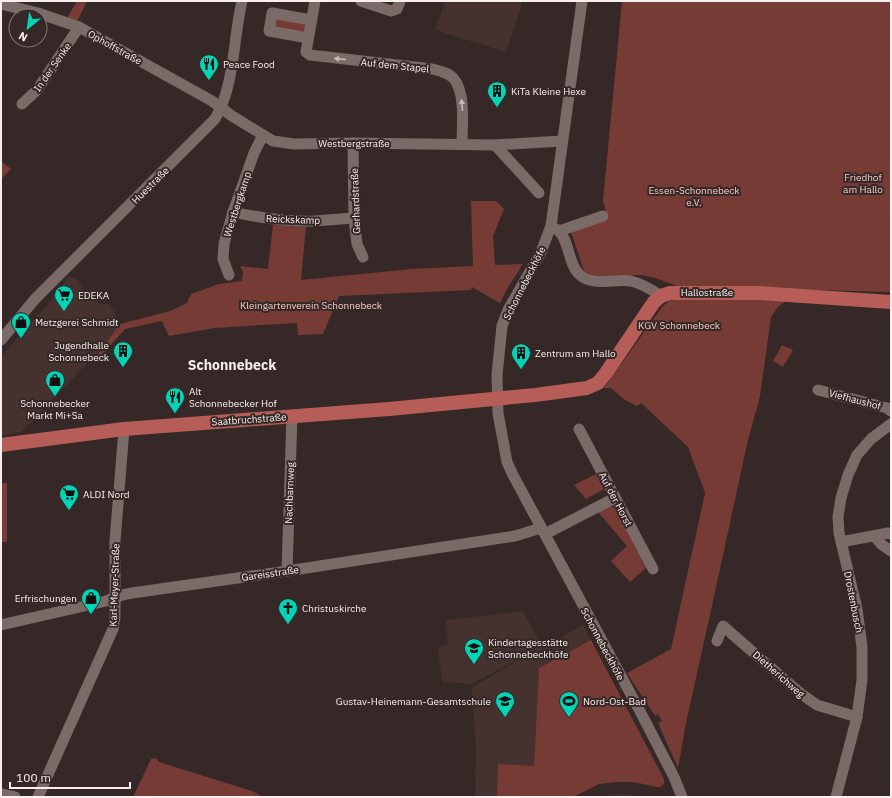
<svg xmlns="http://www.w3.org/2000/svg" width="892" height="798" viewBox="0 0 892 798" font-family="'IBM Plex Sans',sans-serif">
<rect width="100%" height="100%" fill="#352827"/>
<!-- built -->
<g fill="#45322f">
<polygon points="445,1 521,1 521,7 506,52 435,30"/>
<polygon points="69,276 79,281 84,293 88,298 94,301 101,304 110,304 120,324 101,351 98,352 21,432 1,436 1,355 3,355 29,324 45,308"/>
<polygon points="523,611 542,647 583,625 591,640 539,668 534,766 498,764 497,797 475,797 476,749 472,688 530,653 471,684 442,682 438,647 448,644 446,620"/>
<polygon points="617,794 631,795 639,797 600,797"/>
</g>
<!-- green -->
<g fill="#773b35">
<polygon points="77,1 87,1 77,22 67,18"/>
<polygon points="622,1 891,1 891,292 677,286 655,278 642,275 592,276 584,271 571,232 575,229 608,218 603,201"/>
<polygon points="273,15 309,21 306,36 271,30"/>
<polygon points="1,161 11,169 1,179"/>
<polygon points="471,201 496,201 504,209 493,236 495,265 523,264 507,289 500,303 472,287 471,290 339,296 323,334 298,335 297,323 215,328 169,336 162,321 125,329 100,357 98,354 120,324 170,311 187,303 191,294 219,284 242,281 243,272 240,266 268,269 273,225 306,227 301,280 412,269 473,266"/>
<path d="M731,298l55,3 -8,6 -7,10 -11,79 -12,44 -35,161 -27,122 -8,45 -20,-45 4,-2 -4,-7 -3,2c-9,-15 -19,-28 -28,-43l44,-24 34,-156 -17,-46 -47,-44 -4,3 -12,-6 -14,-12h-7l58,-81 7,-6 6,-1z"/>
<polygon points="782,345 793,350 783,367 773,361"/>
<polygon points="596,474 604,489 586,499 574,485"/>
<rect x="1" y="483" width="6" height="59"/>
<polygon points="610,506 615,508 646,568 630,582 611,561 627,546 598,512"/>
<polygon points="591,640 664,779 664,783 662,786 658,787 633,782 616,782 599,784 573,797 497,797 498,764 534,766 539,668"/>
<polygon points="156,758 159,762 252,791 263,797 133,797 151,759"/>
</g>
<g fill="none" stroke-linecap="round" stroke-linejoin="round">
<!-- minor -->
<g stroke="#7a6b69" stroke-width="11">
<path d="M315,1l-9,51 4,3 122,14c8,2 17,4 22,10 12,15 8,47 8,65"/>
<polyline points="361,1 391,11 397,9 400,1"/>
<polyline points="582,1 551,226 541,252 508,310 502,326 497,375 498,413 507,462 513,475 642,715 674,777 682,797"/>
<polyline points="1,4 38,13 79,27 212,101 232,116 273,141 294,144 353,143 495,145 562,141"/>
<polyline points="308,38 269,31 272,13 311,20"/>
<polyline points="22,104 37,90 79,27"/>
<polyline points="353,143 354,218 357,244 363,257"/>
<polyline points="495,145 539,193"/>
<path d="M233,212c27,6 53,10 81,9 13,-1 27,-2 40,-3"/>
<path d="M551,226c2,2 6,3 8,5 11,11 9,34 21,44 13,12 35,3 51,6 12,3 20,8 30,15"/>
<polyline points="559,231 603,216"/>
<polyline points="229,275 223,259 224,244 233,212 254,153 263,135"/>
<path d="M1,340l34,-41 180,-180c20,-34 18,-80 27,-118"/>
<polyline points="818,390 887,408 891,411"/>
<polyline points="579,429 653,569"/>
<polyline points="545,534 615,498"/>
<polyline points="874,536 881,544 891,551"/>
<polyline points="841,542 888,533 891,534"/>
<polyline points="287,571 292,416"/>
<polyline points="1,625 106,601 122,595 132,593 287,571 515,536 541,528"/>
<polyline points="717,641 723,626 800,693 817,705 857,717"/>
<polyline points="1,794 15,797"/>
<polyline points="38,797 113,629 115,617 115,541 124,429"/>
<polyline points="836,797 857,717 862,680 862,647 857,609 839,533 838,517 841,498 848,475 857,455 871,439 891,424"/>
</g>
<!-- major -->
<polyline stroke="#b55d56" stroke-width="14" points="1,445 124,429 389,409 535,395 587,388 598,383 606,373 654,302 661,296 670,293 759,293 891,302"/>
</g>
<!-- one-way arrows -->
<defs><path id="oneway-solid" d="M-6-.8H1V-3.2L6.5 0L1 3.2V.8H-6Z"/></defs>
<g fill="#c6bab9">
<use href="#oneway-solid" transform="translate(340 59) rotate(-174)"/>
<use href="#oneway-solid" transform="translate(462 105) rotate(-94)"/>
</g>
<!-- icons -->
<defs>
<g id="restaurant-pin" transform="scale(1)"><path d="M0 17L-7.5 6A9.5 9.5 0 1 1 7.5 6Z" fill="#02d5b6" stroke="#352827"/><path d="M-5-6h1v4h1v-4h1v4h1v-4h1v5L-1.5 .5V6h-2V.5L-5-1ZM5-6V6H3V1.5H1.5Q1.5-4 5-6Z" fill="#111"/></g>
<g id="building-pin" transform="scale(1)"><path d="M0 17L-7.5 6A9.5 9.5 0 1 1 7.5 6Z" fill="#02d5b6" stroke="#352827"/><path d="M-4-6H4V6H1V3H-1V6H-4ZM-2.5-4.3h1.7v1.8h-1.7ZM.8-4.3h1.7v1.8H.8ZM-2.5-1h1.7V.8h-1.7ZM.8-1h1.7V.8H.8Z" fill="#111"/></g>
<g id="supermarket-pin" transform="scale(1)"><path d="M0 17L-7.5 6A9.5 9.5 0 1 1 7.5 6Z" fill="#02d5b6" stroke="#352827"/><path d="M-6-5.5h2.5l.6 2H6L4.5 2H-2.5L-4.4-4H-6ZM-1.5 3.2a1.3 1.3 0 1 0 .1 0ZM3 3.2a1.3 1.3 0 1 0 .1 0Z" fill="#111"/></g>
<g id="shop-pin" transform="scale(1)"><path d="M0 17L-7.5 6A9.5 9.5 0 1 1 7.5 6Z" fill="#02d5b6" stroke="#352827"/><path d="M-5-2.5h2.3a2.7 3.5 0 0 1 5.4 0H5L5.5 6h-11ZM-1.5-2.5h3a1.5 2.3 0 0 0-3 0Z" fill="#111"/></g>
<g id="church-pin" transform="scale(1)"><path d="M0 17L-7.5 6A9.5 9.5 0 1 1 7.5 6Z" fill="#02d5b6" stroke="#352827"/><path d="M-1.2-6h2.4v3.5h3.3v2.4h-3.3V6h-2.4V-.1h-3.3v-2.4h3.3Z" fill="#111"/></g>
<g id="school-pin" transform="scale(1)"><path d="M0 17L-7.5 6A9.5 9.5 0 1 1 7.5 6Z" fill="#02d5b6" stroke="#352827"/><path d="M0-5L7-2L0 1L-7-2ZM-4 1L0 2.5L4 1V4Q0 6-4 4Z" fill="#111"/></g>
<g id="stadium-pin" transform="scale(1)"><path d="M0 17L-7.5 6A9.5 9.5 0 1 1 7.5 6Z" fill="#02d5b6" stroke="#352827"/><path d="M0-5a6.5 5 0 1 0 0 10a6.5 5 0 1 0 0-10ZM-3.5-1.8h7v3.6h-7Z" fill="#111"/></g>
</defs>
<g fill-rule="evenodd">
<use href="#restaurant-pin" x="209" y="64"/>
<use href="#building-pin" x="497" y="91"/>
<use href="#supermarket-pin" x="64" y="295"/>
<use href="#shop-pin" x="21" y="322"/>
<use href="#building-pin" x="123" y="351"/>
<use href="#building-pin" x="521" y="353"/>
<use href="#shop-pin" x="55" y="380"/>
<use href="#restaurant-pin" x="175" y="397"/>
<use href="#supermarket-pin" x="69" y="494"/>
<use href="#shop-pin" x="91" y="598"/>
<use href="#church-pin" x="288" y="608"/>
<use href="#school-pin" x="474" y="648"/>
<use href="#school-pin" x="505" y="701"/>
<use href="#stadium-pin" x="569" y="701"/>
</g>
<g text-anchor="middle" stroke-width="4" stroke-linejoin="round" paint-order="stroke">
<!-- street labels -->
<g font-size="10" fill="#f8efee" stroke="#352827">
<text transform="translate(115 47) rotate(29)" y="4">Ophoffstraße</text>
<text transform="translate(395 65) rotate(6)" y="4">Auf dem Stapel</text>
<text transform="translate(52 67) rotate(-55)" y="4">In der Senke</text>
<text x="354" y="147">Westbergstraße</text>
<text transform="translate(150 185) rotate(-45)" y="4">Huestraße</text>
<text transform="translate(355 201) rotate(-92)" y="4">Gerhardstraße</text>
<text transform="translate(237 204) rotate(-72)" y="4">Westbergkamp</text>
<text transform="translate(293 219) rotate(2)" y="4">Reickskamp</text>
<text transform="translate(524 283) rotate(-63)" y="4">Schonnebeckhöfe</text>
<text x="707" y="296">Hallostraße</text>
<text transform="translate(855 399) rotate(15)" y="4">Viefhaushof</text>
<text transform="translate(249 419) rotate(-4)" y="4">Saatbruchstraße</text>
<text transform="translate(289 493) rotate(-88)" y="4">Nachbarnweg</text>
<text transform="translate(616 499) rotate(62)" y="4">Auf der Horst</text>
<text transform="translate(270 573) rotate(-8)" y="4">Gareisstraße</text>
<text transform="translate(114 585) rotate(-88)" y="4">Karl-Meyer-Straße</text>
<text transform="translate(854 602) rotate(79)" y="4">Drostenbusch</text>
<text transform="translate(603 644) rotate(62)" y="4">Schonnebeckhöfe</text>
<text transform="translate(779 674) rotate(41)" y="4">Dietherichweg</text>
</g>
<!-- poi labels -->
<g font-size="10" fill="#f8efee" stroke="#352827" text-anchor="start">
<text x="223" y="68">Peace Food</text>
<text x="511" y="95">KiTa Kleine Hexe</text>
<text x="78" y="299">EDEKA</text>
<text x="35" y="326">Metzgerei Schmidt</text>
<text x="109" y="349" text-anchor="end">Jugendhalle<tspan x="109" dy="12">Schonnebeck</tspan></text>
<text x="535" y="357">Zentrum am Hallo</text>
<text x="189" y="395">Alt<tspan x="189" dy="12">Schonnebecker Hof</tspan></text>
<text x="55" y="407" text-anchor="middle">Schonnebecker<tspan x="55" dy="12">Markt Mi+Sa</tspan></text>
<text x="83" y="498">ALDI Nord</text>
<text x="77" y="602" text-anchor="end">Erfrischungen</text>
<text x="302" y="612">Christuskirche</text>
<text x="488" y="646">Kindertagesstätte<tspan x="488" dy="12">Schonnebeckhöfe</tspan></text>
<text x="491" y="705" text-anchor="end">Gustav-Heinemann-Gesamtschule</text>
<text x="583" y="705">Nord-Ost-Bad</text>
</g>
<!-- park labels -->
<g font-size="10" fill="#f5c9c3" stroke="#352827">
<text x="863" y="181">Friedhof<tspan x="863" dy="12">am Hallo</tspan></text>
<text x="694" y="194">Essen-Schonnebeck<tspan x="694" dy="12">e.V.</tspan></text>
<text x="311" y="309">Kleingartenverein Schonnebeck</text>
<text x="679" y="329">KGV Schonnebeck</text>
</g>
<!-- district labels -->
<g font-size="14" font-weight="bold" fill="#f8efee" stroke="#352827">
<text x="232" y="370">Schonnebeck</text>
</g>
</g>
<!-- border -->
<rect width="892" height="798" fill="none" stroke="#f8efee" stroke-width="4"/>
<!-- north arrow -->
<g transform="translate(28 28) rotate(209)"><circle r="19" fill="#352827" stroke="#837877"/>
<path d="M0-3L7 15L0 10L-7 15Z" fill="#02d5b6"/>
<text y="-6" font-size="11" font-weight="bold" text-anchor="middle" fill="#f8efee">N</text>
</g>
<!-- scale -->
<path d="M10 782v6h120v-6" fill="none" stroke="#f8efee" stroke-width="2"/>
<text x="16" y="782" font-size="12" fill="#f8efee" stroke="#352827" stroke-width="3" paint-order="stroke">100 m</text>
</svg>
